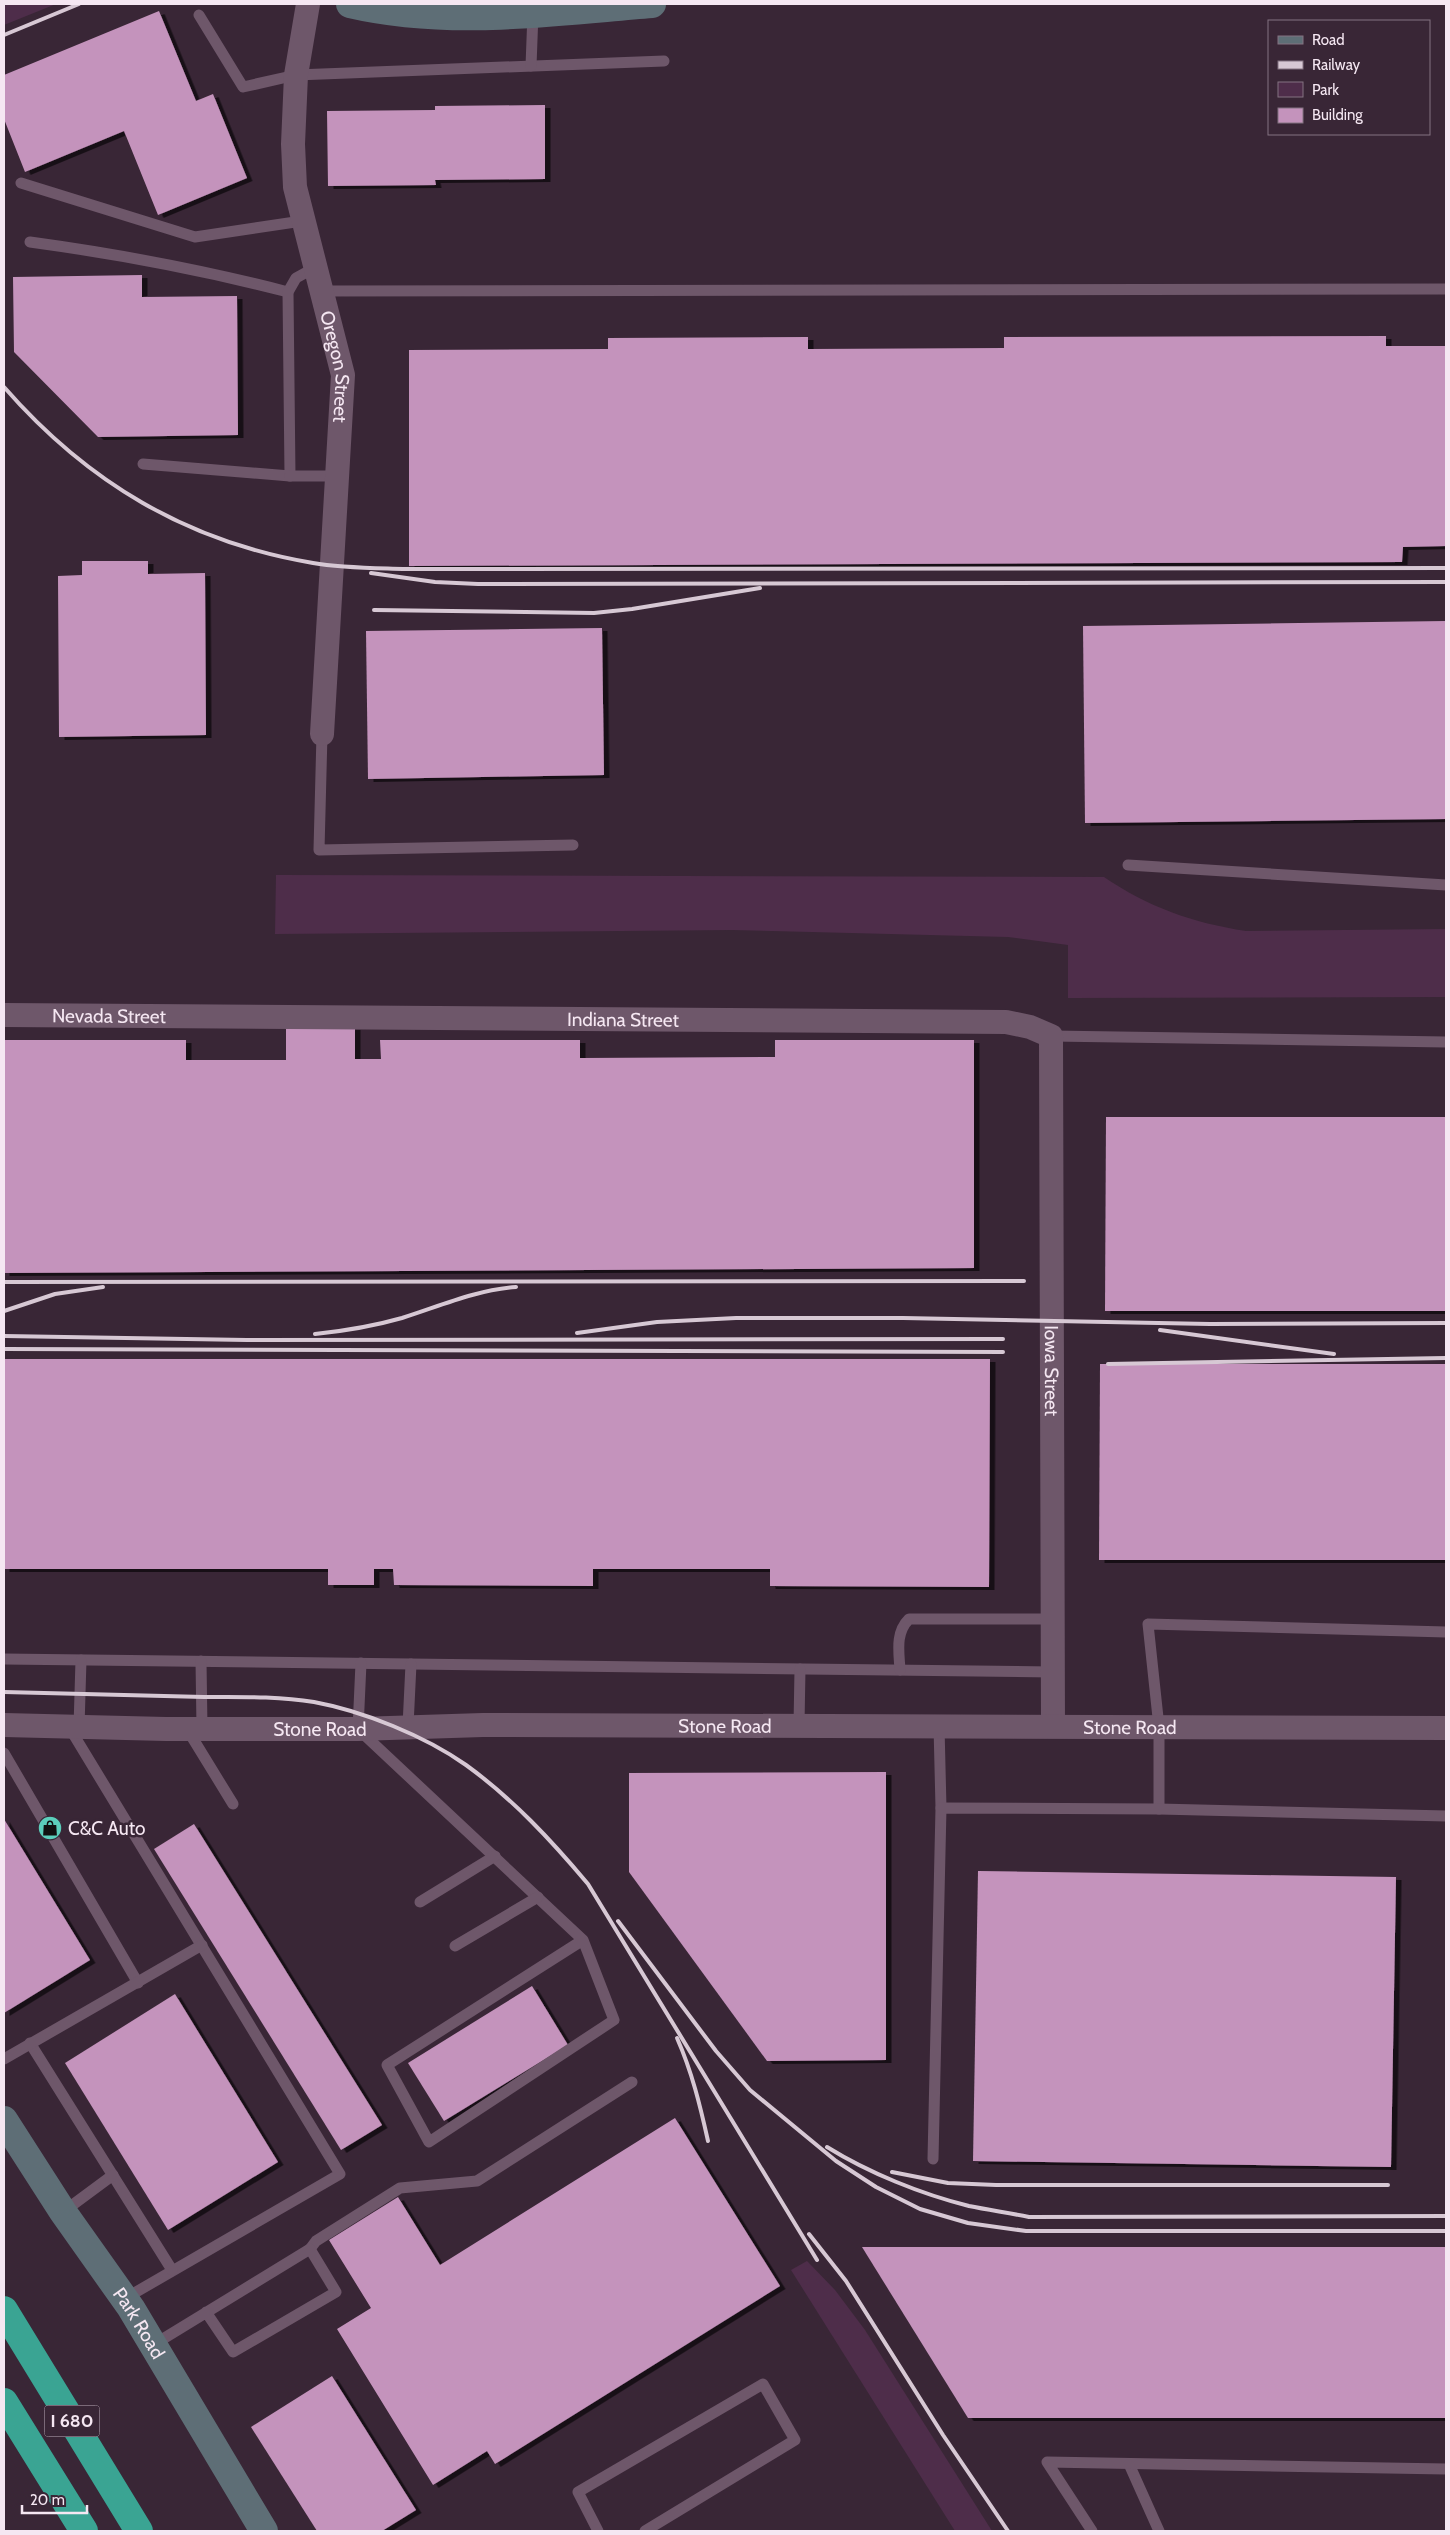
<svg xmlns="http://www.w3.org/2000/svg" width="1450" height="2535" viewBox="0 0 1450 2535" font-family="Cabin,sans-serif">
<defs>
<filter id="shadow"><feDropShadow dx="5.5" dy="3" stdDeviation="0" flood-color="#0009"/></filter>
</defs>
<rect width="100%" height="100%" fill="#392636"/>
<!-- green -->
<g fill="#4e2d4a">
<polygon points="4,4 56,4 4,25"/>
<path d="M276,875l828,2c44,30 89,46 142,54l200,-2v68l-378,1v-53l-60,-8 -276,-7 -457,4z"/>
<polygon points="807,2261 835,2290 865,2330 992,2531 955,2531 791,2270"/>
</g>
<!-- building -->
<g fill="#c493bc" filter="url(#shadow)">
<polygon points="159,11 196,101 213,94 247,178 158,215 124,131 25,172 4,119 4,75"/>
<polygon points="545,105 545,179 435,180 436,185 328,186 327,111 435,110 435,106"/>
<polygon points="142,275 142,297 237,296 238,435 98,437 14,352 13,277"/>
<polygon points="1386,336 1386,346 1446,346 1446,546 1403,547 1402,562 409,566 409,350 608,349 608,338 808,337 808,349 1004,348 1004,337"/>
<polygon points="82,561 148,561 148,574 205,573 206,735 59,737 58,576 82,575"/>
<polygon points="1446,621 1446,819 1085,823 1083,626"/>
<polygon points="602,628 604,775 368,779 366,631"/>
<polygon points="355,1027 355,1059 381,1059 380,1040 580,1040 580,1058 775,1057 775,1040 974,1040 974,1268 4,1273 4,1040 186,1040 186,1060 286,1060 286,1028"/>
<polygon points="1106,1117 1446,1117 1446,1311 1105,1311"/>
<polygon points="4,1359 990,1359 989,1587 770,1586 770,1569 593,1569 593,1586 394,1585 393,1569 374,1569 374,1585 328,1585 328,1569 4,1569"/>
<polygon points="1100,1364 1446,1364 1446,1560 1099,1560"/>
<polygon points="886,1772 886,2060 767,2061 629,1872 629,1773"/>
<polygon points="4,1819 90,1960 4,2013"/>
<polygon points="194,1824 382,2125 341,2150 154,1849"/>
<polygon points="978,1871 1396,1877 1391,2167 973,2161"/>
<polygon points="532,1986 568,2045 444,2121 408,2063"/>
<polygon points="175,1994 278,2162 168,2230 65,2063"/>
<polygon points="675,2118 780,2286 495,2464 487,2451 433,2485 337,2329 371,2308 329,2240 398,2197 440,2265"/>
<polygon points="862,2247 1446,2247 1446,2418 968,2418"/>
<polygon points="332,2376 416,2510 382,2531 317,2531 251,2427"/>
</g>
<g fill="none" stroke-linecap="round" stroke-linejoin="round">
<!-- lane -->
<g stroke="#6e576a" stroke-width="11">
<polyline points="199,15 243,87 296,75 664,61"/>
<polyline points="531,66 533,13"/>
<polyline points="21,183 195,237 302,221"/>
<path d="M30,242c88,12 173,28 258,50"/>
<polyline points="323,291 1446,289"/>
<polyline points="143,464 290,476 288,292 296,278 316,267"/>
<polyline points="290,476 338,476"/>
<polyline points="322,734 319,850 573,845"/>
<polyline points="1128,865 1446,885"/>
<polyline points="1051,1036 1446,1042"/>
<polyline points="4,1659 1053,1672"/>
<polyline points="201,1661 202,1728"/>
<polyline points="361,1663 358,1729 583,1940 614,2020 429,2142 387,2065 583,1940"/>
<path d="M900,1670c-1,-18 -5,-37 9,-51h143"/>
<polyline points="799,1725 800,1669"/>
<polyline points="408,1726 411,1664"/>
<polyline points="939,1726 941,1808"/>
<polyline points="69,1727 340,2174 124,2299"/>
<polyline points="79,1727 81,1660"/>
<polyline points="187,1729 233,1804"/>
<polyline points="4,1753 138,1983"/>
<polyline points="1159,1809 1159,1727 1148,1624 1446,1632"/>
<polyline points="420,1902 495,1856"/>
<polyline points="455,1946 538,1897"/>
<polyline points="30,2043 172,2270"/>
<polyline points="4,2059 202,1945"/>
<polyline points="933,2159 941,1808 1159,1809 1446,1816"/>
<polyline points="63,2212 113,2175"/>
<polyline points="310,2249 316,2241 400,2188 477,2181 632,2082"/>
<polyline points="153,2345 310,2249 336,2292 233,2352 206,2312"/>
<polyline points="1129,2464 1159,2531"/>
<polyline points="598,2531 578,2492 763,2384 795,2440 645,2531"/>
<polyline points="1092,2531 1047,2462 1446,2469"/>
</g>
<!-- street -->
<g stroke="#6e576a" stroke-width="24">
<path id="s1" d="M308,4l-12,71 -3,69 2,43 48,188 -21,359"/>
<path id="s2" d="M4,1015l1002,7 24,5 21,9 2,690"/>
<path id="s3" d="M4,1725l162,4h192l125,-4 963,3"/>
</g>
<!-- secondary -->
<g stroke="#5e6e76" stroke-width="28">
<path d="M350,4c99,23 202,8 302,0"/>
<path id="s4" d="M4,2120l59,92 68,96 133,223"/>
</g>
<!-- highway -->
<g stroke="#3aa493" stroke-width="28">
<polyline points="4,2310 139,2531"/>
<polyline points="4,2402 84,2531"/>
</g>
<!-- rail -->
<g stroke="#d7c8d4" stroke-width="4">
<polyline points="4,35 79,4"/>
<path d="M4,387c83,95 183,155 309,176 29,5 60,5 90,6l1043,-1"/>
<polyline points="371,573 435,582 478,584 1446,582"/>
<polyline points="374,610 594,613 632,609 760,588"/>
<polyline points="4,1282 1024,1281"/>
<polyline points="4,1311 55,1294 103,1287"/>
<polyline points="1160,1330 1334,1354"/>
<polyline points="577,1333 657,1322 736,1318 903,1318 1210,1324 1446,1323"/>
<path d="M315,1334c29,-3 59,-8 87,-16 38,-12 74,-28 114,-31"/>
<polyline points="4,1336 247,1340 1003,1339"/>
<polyline points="4,1349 1003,1352"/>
<polyline points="1108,1364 1446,1358"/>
<path d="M4,1692c67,2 133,3 200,5 36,0 74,-1 110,5 49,9 111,34 152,63 47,34 85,75 122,119l229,376"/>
<polyline points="618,1921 716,2051 750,2090 836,2161 876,2187 920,2209 968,2223 1026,2231 1446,2231"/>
<path d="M677,2038c15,34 23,67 31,103"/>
<path d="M827,2147c42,26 94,47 142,59 20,4 40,7 60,11l417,-1"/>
<polyline points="892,2172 948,2183 996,2185 1388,2185"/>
<polyline points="809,2234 846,2281 943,2435 1008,2531"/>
</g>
</g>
<!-- icons -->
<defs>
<g id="shop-disc" transform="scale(1.25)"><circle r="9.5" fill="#5bcebb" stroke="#392636"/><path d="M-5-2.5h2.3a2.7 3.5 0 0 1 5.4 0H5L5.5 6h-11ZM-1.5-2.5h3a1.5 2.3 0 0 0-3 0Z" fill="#111"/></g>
</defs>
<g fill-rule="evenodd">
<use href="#shop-disc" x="50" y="1828"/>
</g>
<g text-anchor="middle" stroke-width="5" stroke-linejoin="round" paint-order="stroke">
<!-- shield labels -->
<rect fill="#392636" stroke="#bdadba" stroke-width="1" x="44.5" y="2405.5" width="55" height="31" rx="4"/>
<g font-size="18" font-weight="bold" fill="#f5e7f2">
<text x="72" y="2427">I 680</text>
</g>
<!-- street labels -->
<g font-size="19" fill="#f5e7f2" stroke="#392636">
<text dy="7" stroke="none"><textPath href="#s1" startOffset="369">Oregon Street</textPath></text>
<text dy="7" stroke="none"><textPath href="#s2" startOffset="105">Nevada Street</textPath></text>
<text dy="7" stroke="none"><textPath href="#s2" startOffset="619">Indiana Street</textPath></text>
<text dy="7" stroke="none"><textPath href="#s2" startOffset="1384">Iowa Street</textPath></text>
<text dy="7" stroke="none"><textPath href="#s3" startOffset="721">Stone Road</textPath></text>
<text dy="7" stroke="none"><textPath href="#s3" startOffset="1126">Stone Road</textPath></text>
<text dy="7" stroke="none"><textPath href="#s3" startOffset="316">Stone Road</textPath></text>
<text dy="7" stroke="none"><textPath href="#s4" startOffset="244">Park Road</textPath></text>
</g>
<!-- poi labels -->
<g font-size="19" fill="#f5e7f2" stroke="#392636" text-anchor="start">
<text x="68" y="1835">C&amp;C Auto</text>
</g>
</g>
<!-- border -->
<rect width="1450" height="2535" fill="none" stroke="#f5e7f2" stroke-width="10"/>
<!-- legend -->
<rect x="1268" y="20" width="162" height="115" fill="#392636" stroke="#847381"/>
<rect x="1278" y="36" width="25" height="8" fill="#5e6e76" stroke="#847381"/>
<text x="1312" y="45" font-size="15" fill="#f5e7f2">Road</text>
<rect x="1278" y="61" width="25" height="8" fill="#d7c8d4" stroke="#847381"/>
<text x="1312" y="70" font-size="15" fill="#f5e7f2">Railway</text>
<rect x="1278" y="82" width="25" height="15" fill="#4e2d4a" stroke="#847381"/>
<text x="1312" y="95" font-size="15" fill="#f5e7f2">Park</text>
<rect x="1278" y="108" width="25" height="15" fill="#c493bc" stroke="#847381"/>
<text x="1312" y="120" font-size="15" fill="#f5e7f2">Building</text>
<!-- scale -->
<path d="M22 2505v8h65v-8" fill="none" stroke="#f5e7f2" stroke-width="2.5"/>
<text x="30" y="2505" font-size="15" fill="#f5e7f2" stroke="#392636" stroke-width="4" paint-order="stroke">20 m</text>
</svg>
